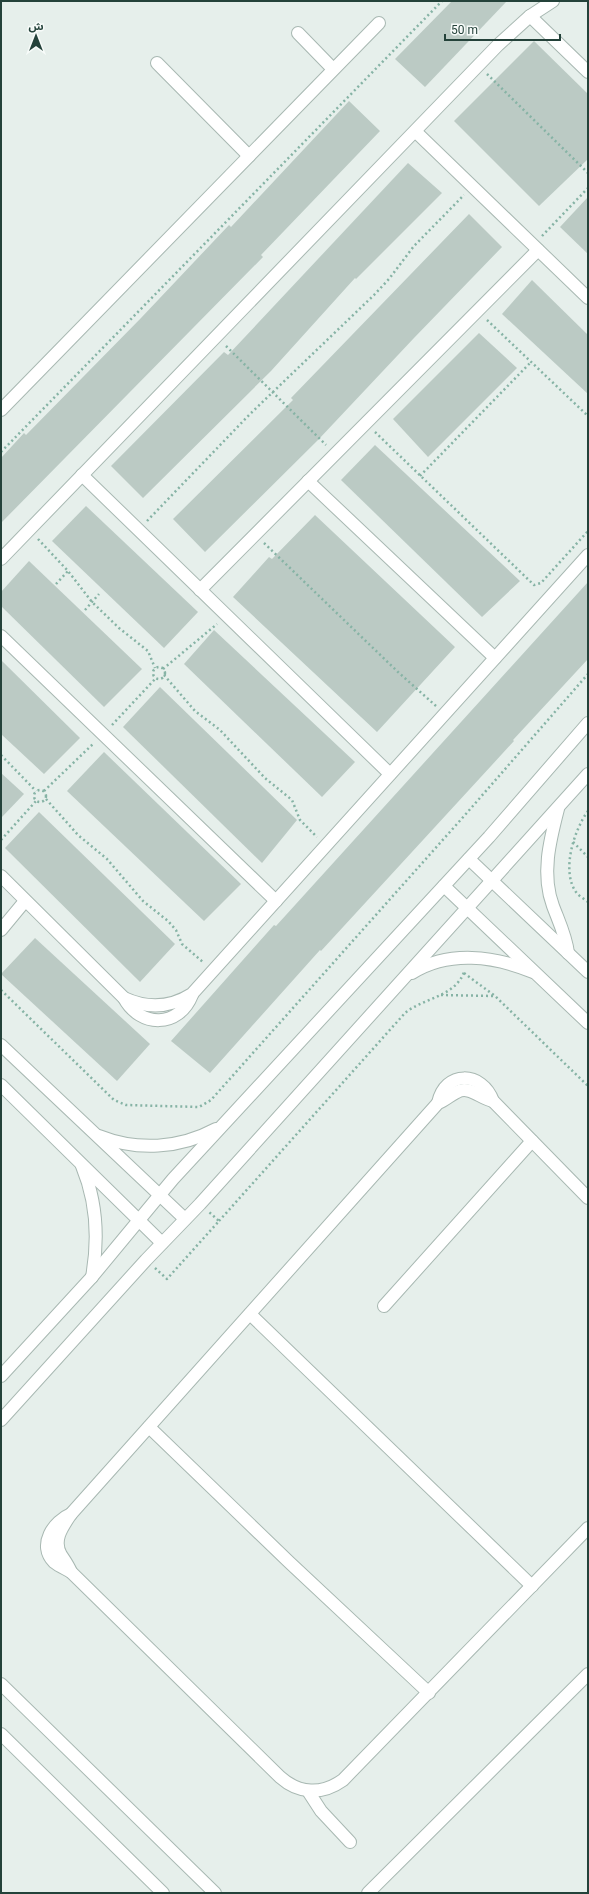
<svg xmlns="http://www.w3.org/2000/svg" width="589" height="1894" viewBox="0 0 589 1894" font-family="Roboto,'Noto Sans Arabic',sans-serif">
<rect width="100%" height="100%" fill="#e6efeb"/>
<!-- building -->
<g fill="#bbcac4">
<polygon points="452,1 507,1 425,87 395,59"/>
<polygon points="534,41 588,94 588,159 539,206 454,121"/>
<polygon points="349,101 380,131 261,255 263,257 1,523 1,458 24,433 26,435 141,318 229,225 231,227"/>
<polygon points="408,163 442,193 356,279 355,278 271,371 143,498 111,466 224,352 228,355"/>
<polygon points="588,197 588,254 560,227"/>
<polygon points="469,214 502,247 414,338 318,440 205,552 173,519 293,400 291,398"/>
<polygon points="532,280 588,335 588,394 502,314"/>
<polygon points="479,333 517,368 428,457 393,419"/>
<polygon points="375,445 520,581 482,617 341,480"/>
<polygon points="86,506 198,612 164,648 52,541"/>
<polygon points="315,515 455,647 377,732 233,597 269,557 272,559"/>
<polygon points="29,561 142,669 104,707 1,606 1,592"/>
<polygon points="588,582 588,659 513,740 514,741 321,951 320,950 210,1073 171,1041 274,925 276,926"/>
<polygon points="214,630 355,762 322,797 184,664"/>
<polygon points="1,660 80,738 44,774 1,734"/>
<polygon points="160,687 297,820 262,863 123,727"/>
<polygon points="104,752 241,884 204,921 67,791"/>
<polygon points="1,773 24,794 1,818"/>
<polygon points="39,812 175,944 140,982 5,848"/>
<polygon points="35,938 150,1044 117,1081 1,974"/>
</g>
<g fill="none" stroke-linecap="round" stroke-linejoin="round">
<!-- minor casing -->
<g stroke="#a8b8b2" stroke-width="14">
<g id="minor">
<polyline points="530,16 588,72"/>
<polyline points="298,33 333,69"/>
<polyline points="157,63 249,156"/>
<polyline points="416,132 588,298"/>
<polyline points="1,410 379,23"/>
<polyline points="82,475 390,774"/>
<polyline points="308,481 495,658"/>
<polyline points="1,559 498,45 530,16 553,1"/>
<polyline points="200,590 538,250"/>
<polyline points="1,636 276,901"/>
<path d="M558,809c-8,31 -17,65 -5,97 6,16 13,30 15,47"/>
<polyline points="469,859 588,972"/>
<path d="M1,876l123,122c16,30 55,30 68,-3"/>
<polyline points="444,886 588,1023"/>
<polyline points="1,930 25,901"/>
<path d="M412,973c37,-23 82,-17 121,-1"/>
<path d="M124,998c24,11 46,10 68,-4l396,-439"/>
<polyline points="1,1045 185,1219"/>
<polyline points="1,1085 162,1243"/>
<path d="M438,1103c7,-33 44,-32 55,-2l95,97"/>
<path d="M99,1136c38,15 80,13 117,-7"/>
<path d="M82,1166c15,36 17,72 10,111"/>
<polyline points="384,1306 532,1141"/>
<polyline points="250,1314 532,1586"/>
<polyline points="1,1376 91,1278 173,1179 489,837 588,723"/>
<polyline points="1,1420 146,1260 200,1204 588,774"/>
<polyline points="149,1427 289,1562 429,1693"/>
<path d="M71,1514c-17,7 -34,31 -17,48 5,4 12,7 17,10l209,205c19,17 42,18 63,3l245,-252"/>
<path d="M71,1572c-3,-7 -6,-11 -10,-17 -9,-15 2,-29 10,-41l367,-411c8,-3 12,-8 19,-11 12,-7 24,7 36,9"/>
<polyline points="1,1684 215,1893"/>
<polyline points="1,1734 163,1893"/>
<polyline points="308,1791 321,1811 350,1842"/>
<polyline points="368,1893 588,1674"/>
</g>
</g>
<!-- path -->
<g stroke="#86b3a5" stroke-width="2.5" stroke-dasharray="2 3" stroke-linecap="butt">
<polyline points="487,74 588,173"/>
<polyline points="542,236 588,188"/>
<polyline points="487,320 588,416"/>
<polyline points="226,346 326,445"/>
<polyline points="375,432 534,585 541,583 588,531"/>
<polyline points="1,452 442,1"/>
<polyline points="420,476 531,362"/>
<polyline points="147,521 250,414 374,295 389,279 414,246 464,195"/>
<polyline points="38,539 68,571 92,602 119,628 148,651 155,668"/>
<polyline points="264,543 398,672 436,706"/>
<polyline points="56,584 68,571"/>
<polyline points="85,610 99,594"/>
<circle cx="159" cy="673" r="6"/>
<polyline points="163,669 217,624"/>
<polyline points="164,675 195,711 220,730 265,778 292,800 300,820 317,837"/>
<polyline points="112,725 156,678"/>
<polyline points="1,755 36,791"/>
<circle cx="40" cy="796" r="6"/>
<polyline points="44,791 94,743"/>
<polyline points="46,799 78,835 107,859 143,901 168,921 176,930 182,944 204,963"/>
<path d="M588,811c-14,19 -27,60 -12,81 3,4 8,7 12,10"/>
<polyline points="1,840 36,801"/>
<polyline points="573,842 588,857"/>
<polyline points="464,973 495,996 588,1086"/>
<polyline points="1,990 114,1100 126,1105 199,1107 211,1100 465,815 588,674"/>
<polyline points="441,995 494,996"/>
<path d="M219,1221l186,-208c18,-15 50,-16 59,-41"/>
<polyline points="155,1268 167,1279 219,1221 209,1212"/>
</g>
<!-- minor -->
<use href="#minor" stroke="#fff" stroke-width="12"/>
</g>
<!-- border -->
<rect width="589" height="1894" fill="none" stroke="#24423a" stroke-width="4"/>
<!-- north arrow -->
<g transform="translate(36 36)" stroke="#f7fbf9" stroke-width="3" paint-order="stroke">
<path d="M0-3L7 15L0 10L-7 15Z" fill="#24423a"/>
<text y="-6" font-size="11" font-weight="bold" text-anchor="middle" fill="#24423a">ش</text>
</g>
<!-- scale -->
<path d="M445 34v6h115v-6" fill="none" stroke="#24423a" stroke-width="2"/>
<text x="451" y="34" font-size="12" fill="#24423a" stroke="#f7fbf9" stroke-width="3" paint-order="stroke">50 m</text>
</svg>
